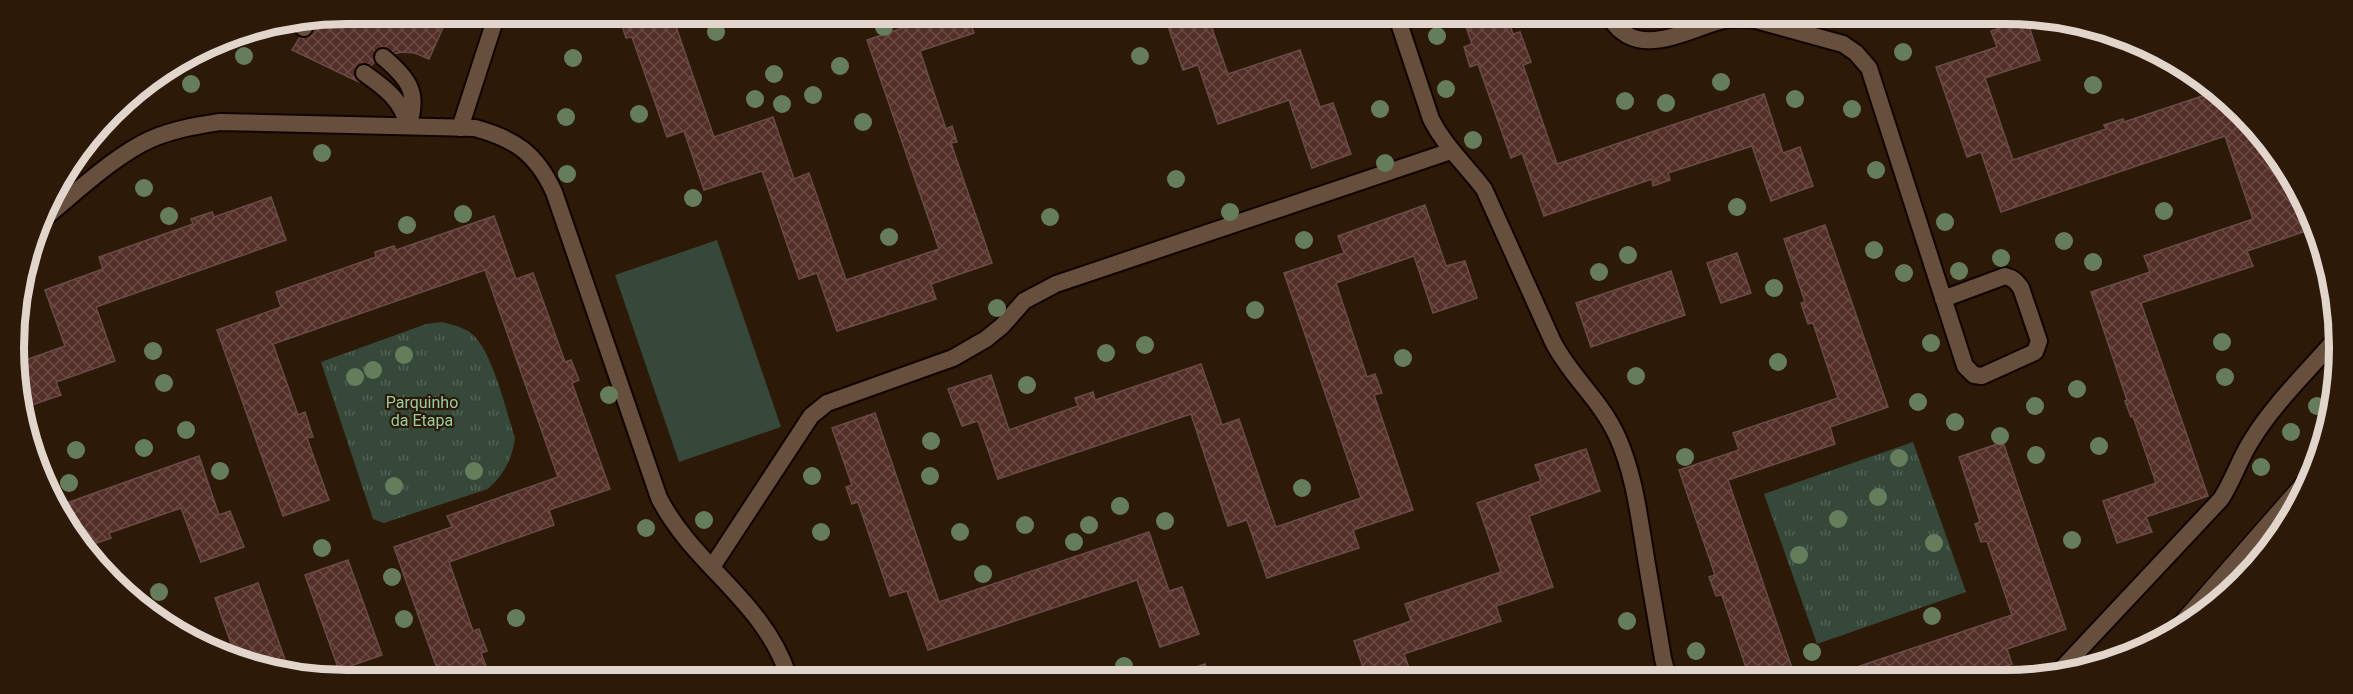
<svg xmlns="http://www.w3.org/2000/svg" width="2353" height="694" viewBox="0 0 2353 694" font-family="Roboto,sans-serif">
<defs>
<pattern id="park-tufts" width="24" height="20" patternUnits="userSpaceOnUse" patternTransform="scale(1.5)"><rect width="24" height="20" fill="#354839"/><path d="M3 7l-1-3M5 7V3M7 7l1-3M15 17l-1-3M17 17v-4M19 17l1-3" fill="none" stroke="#526254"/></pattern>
<pattern id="building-cross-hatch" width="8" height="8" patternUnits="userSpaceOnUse" patternTransform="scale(1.5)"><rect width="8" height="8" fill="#542e28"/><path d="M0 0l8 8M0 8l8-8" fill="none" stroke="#6c4b46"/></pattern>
</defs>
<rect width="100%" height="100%" fill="#2c1907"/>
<!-- park -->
<g fill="url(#park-tufts)">
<path d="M442,322c11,3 22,5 30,12 21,18 34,77 43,104 -3,22 -11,36 -27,51l-104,34 -11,-4 -52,-157 105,-38z"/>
<polygon points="1913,442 1966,592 1817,644 1764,494"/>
</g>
<!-- pitch -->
<polygon fill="#354839" points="717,240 781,427 679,462 615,275"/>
<!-- building -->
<g fill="url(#building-cross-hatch)" stroke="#694c47" stroke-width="1.5">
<polygon points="347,14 449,14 429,59 415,53 402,52 388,55 376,61 366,70 359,82 292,50 310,21"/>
<polygon points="625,15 672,15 714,137 773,117 794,179 809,173 846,280 939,249 867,40 914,24 912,16 968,16 974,33 920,51 946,129 952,126 957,142 951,143 992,263 931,284 936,299 837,331 817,273 799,279 762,171 704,190 684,131 667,137 632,37 626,38 621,22 627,20"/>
<polygon points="1165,17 1208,17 1228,74 1300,50 1320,107 1333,103 1351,154 1312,168 1289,100 1218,124 1198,65 1183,70"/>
<polygon points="1463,18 1507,18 1513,34 1520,32 1531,62 1523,65 1557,164 1764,94 1783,153 1800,147 1813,186 1771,201 1752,146 1668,173 1670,180 1653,186 1652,179 1544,216 1522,153 1511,158 1478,64 1470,67 1464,47 1472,44"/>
<polygon points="2024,20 2027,20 2040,60 1985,78 2013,160 2106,129 2104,125 2123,119 2124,122 2214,92 2252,130 2256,141 2261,139 2281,160 2306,231 2247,251 2253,266 2141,303 2208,496 2146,517 2152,532 2117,543 2103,501 2156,483 2133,416 2131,417 2125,401 2127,400 2091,292 2150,272 2144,256 2253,219 2225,136 2001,212 1981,152 1967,157 1936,67 1997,47 1991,31"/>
<polygon points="271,197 286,240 96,307 115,361 56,382 61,395 23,408 20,362 65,346 45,290 103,269 99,257 193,224 191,219 212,212 214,217"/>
<polygon points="1425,205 1446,266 1465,261 1477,298 1433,313 1414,256 1336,283 1367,377 1375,374 1382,393 1374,395 1413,510 1353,530 1359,548 1267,578 1247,520 1228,526 1191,414 998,479 978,421 962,426 948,389 991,375 1009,430 1078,406 1075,398 1093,392 1095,400 1201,364 1222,425 1239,419 1276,527 1361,498 1284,273 1344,253 1338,236"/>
<polygon points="494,216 516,279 533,273 565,362 571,360 579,380 572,383 610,489 549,510 554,525 449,562 473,631 479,629 487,651 481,653 489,674 439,674 394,547 452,527 447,516 558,477 485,270 273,344 298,415 305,412 313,437 307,438 329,500 283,516 217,330 281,307 276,292 376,257 375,252 394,246 396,250"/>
<polygon points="1825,225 1888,407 1830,427 1835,444 1728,480 1795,677 1749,677 1722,595 1716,596 1709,577 1715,575 1679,470 1739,450 1733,433 1838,398 1813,323 1808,324 1801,303 1805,302 1784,239"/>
<polygon points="1737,253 1751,293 1721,303 1707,263"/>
<polygon points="1671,271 1685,315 1591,347 1576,303"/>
<polygon points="875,413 939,602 1149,532 1169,591 1182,587 1199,634 1160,647 1137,580 928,650 907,591 890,596 858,502 852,504 846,487 852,485 832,428"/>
<polygon points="2003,442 2066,629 2007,649 2012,664 1972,678 1827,677 2012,615 1987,541 1981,542 1975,524 1980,522 1959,457"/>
<polygon points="1586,449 1600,491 1529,516 1553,587 1496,606 1501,621 1404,654 1412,676 1366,676 1354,641 1411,621 1405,604 1501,572 1477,503 1541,481 1535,465"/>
<polygon points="199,456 219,515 230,511 244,547 201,562 181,508 109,533 111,538 88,546 86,540 80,543 70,533 58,506"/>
<polygon points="348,560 382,655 339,670 305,575"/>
<polygon points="258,583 290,674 282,674 232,653 234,652 215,598"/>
<polygon points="1205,664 1209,676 1169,676"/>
</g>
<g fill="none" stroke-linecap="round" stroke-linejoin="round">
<!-- lane casing -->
<g stroke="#130400" stroke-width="20">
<g id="lane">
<path d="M1397,17l34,102c14,28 35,46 53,70l69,153c18,35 47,57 64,94 16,35 21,73 27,110 6,38 13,76 19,113l5,18"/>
<path d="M1610,18c28,44 76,11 114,2 9,-2 19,-1 28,-1"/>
<path d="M1752,19l91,25 13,9 13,15 96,298 9,9 8,1 53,-24 4,-11 -18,-53c-5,-7 -8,-10 -16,-12l-62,23"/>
<polyline points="297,23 304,28"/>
<path d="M364,73c21,15 38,27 44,53 12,-33 0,-48 -25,-69"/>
<polyline points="460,128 497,14"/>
<path d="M42,220c31,-25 63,-56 99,-76 24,-13 52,-18 79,-22l255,6c40,11 61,25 79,64l105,306c35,68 104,102 129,177"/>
<polyline points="712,567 811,416 827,403 953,358 986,339 1002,326 1024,301 1056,284 1451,151"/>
<path d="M2055,676l166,-177c13,-20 19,-42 32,-61 22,-35 53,-65 80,-96"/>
</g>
</g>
<!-- secondary casing -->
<g stroke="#130400" stroke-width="21">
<polyline id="secondary" points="2174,633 2308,480"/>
</g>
<!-- lane -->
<use href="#lane" stroke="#66503d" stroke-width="16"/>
<!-- secondary -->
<use href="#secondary" stroke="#66503d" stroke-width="18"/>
</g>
<!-- trees -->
<g fill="#667d5c">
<circle cx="884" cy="27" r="9"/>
<circle cx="716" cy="32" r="9"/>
<circle cx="1437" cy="36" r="9"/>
<circle cx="1903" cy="52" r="9"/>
<circle cx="244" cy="56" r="9"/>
<circle cx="1140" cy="56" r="9"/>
<circle cx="573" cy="58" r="9"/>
<circle cx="840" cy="66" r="9"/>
<circle cx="774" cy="74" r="9"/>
<circle cx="1721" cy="82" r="9"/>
<circle cx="191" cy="84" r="9"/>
<circle cx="2093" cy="85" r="9"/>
<circle cx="1446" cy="89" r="9"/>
<circle cx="813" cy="95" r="9"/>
<circle cx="755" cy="99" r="9"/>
<circle cx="1795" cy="99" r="9"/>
<circle cx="1625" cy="101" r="9"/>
<circle cx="1666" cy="103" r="9"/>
<circle cx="782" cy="104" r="9"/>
<circle cx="1380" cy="109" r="9"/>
<circle cx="1852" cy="109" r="9"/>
<circle cx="639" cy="114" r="9"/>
<circle cx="566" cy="117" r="9"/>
<circle cx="863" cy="122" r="9"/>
<circle cx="1473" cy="140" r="9"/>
<circle cx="322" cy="153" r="9"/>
<circle cx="1385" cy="163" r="9"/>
<circle cx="1876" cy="170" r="9"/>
<circle cx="567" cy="174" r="9"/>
<circle cx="1176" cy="179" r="9"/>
<circle cx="144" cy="188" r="9"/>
<circle cx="693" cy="198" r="9"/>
<circle cx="1737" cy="207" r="9"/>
<circle cx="2164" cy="211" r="9"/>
<circle cx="1230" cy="212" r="9"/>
<circle cx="463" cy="214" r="9"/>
<circle cx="169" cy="216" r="9"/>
<circle cx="1050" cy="217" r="9"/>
<circle cx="1945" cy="222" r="9"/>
<circle cx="407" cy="225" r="9"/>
<circle cx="889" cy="237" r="9"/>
<circle cx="1304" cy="240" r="9"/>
<circle cx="2064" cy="241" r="9"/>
<circle cx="1874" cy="250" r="9"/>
<circle cx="1628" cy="255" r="9"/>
<circle cx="2001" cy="258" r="9"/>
<circle cx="2093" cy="262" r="9"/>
<circle cx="1959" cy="271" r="9"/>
<circle cx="1599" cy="272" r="9"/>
<circle cx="1904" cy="273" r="9"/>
<circle cx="1774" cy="288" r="9"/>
<circle cx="997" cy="308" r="9"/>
<circle cx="1255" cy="310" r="9"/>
<circle cx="2222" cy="342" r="9"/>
<circle cx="1931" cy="343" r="9"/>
<circle cx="1145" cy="345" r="9"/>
<circle cx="153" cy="351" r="9"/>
<circle cx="1106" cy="353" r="9"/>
<circle cx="404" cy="355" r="9"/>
<circle cx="1403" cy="358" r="9"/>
<circle cx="1778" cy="362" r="9"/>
<circle cx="373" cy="370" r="9"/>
<circle cx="1636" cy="376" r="9"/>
<circle cx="355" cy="377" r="9"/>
<circle cx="2225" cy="377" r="9"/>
<circle cx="164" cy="383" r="9"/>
<circle cx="1027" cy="385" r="9"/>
<circle cx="2077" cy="389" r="9"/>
<circle cx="609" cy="395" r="9"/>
<circle cx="1918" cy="402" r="9"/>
<circle cx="2035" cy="406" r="9"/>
<circle cx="2317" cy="406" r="9"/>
<circle cx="1955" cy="422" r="9"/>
<circle cx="186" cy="430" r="9"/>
<circle cx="2291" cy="432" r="9"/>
<circle cx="2000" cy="436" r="9"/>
<circle cx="931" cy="441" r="9"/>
<circle cx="2099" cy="446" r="9"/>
<circle cx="144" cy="448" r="9"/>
<circle cx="76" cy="450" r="9"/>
<circle cx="2036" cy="455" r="9"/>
<circle cx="1685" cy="457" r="9"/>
<circle cx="1899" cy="458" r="9"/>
<circle cx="2261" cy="467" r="9"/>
<circle cx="220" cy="471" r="9"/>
<circle cx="474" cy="471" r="9"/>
<circle cx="812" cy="476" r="9"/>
<circle cx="930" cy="476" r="9"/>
<circle cx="69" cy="483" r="9"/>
<circle cx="394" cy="486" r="9"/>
<circle cx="1302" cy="488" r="9"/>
<circle cx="1878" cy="497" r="9"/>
<circle cx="1120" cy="506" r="9"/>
<circle cx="1838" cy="519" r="9"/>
<circle cx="704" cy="520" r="9"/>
<circle cx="1165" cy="521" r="9"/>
<circle cx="1025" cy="525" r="9"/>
<circle cx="1089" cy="525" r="9"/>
<circle cx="646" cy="528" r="9"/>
<circle cx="821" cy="532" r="9"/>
<circle cx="960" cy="532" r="9"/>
<circle cx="2072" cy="540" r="9"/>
<circle cx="1074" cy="542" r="9"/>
<circle cx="1934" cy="543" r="9"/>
<circle cx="322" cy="548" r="9"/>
<circle cx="1799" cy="555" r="9"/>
<circle cx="983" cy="574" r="9"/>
<circle cx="392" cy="577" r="9"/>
<circle cx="159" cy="592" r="9"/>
<circle cx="1932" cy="616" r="9"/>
<circle cx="516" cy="618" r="9"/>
<circle cx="404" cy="619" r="9"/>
<circle cx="1627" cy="621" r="9"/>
<circle cx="1696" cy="651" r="9"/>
<circle cx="1812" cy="652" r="9"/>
<circle cx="1124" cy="666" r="9"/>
</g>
<g text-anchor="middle" stroke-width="4.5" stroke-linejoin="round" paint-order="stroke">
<!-- park labels -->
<g font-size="16" fill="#96cea1" stroke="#2c1907">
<text x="422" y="408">Parquinho<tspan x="422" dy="18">da Etapa</tspan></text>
</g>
</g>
<!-- crop -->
<path d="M0 0H2353V694H0ZM347 24H2006A323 323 0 0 1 2329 347V347A323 323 0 0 1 2006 670H347A323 323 0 0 1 24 347V347A323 323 0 0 1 347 24Z" fill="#2c1907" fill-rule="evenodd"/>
<path fill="none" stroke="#e2d5cb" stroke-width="8" d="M347 24H2006A323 323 0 0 1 2329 347V347A323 323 0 0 1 2006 670H347A323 323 0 0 1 24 347V347A323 323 0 0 1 347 24Z"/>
</svg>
